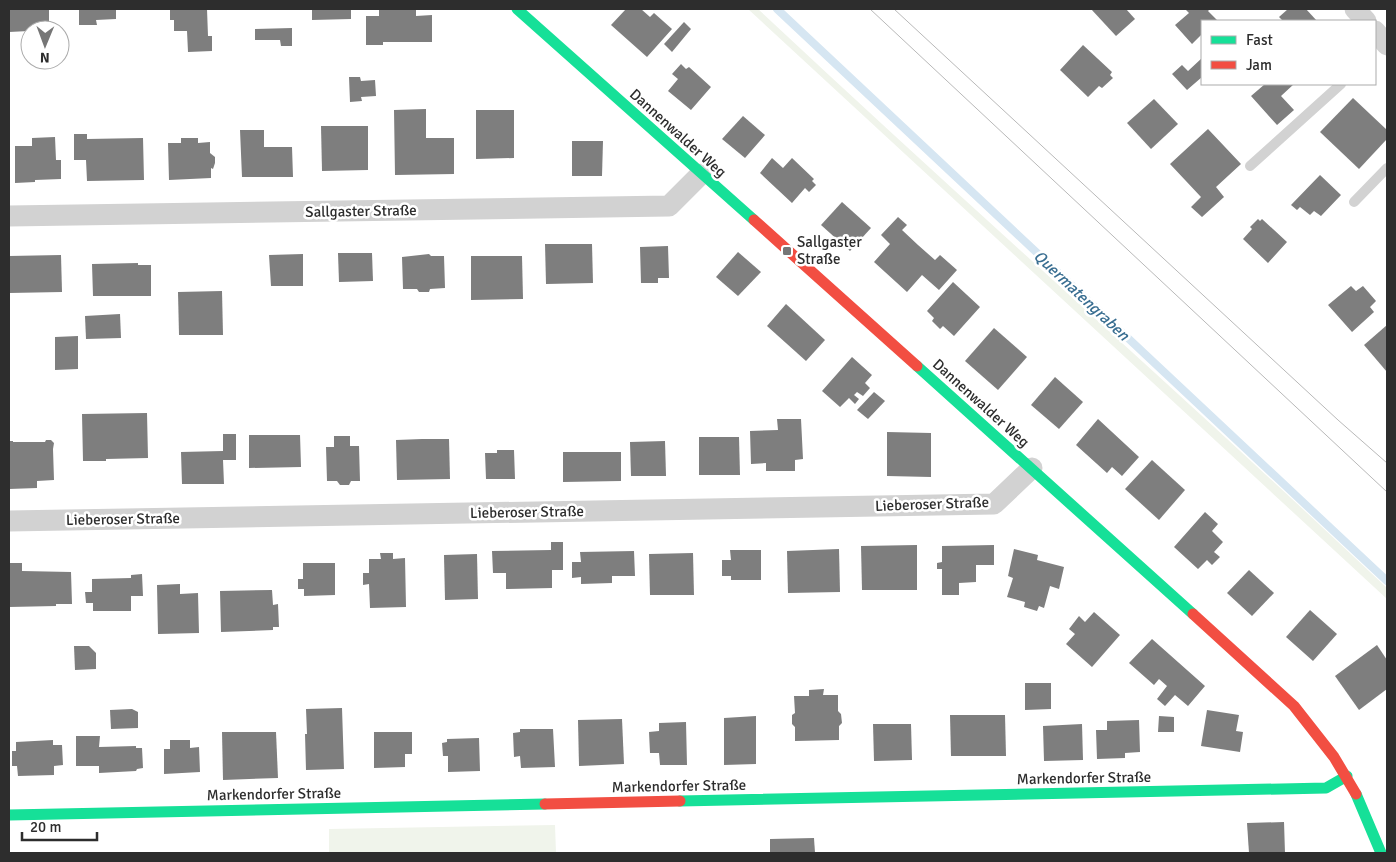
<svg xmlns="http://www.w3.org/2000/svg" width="1396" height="862" viewBox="0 0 1396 862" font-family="Signika,sans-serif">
<rect width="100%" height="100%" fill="#fff"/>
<!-- green -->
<g fill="#f0f4eb">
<path d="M748,9h10c208,195 422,383 629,579v11z"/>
<polygon points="555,825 556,853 329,853 329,829"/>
</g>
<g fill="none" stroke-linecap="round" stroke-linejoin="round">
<!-- stream -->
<polyline stroke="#d6e6f2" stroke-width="8" points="777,9 1387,581"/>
</g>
<!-- building -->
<g fill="#7e7e7e">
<polygon points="9,9 49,9 49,30 9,32"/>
<polygon points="79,9 116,9 116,19 96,20 97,25 79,25"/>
<polygon points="170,9 207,9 208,36 212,36 212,51 188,52 187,31 174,31 174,20 170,20"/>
<polygon points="312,9 351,9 351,19 312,20"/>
<polygon points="379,9 416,9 416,16 432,15 432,42 383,42 383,45 366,45 366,16 379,16"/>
<polygon points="626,9 641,9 650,17 654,13 672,29 647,57 611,25"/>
<polygon points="1091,9 1126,9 1135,19 1116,36"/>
<polygon points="1185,9 1210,9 1208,11 1217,20 1202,21 1202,34 1192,44 1175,25 1189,13"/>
<polygon points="1288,9 1306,9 1317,21 1283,21 1279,17"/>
<polygon points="684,22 691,29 672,52 664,44"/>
<polygon points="292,28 292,46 281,46 280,40 255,40 255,29"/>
<polygon points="1083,45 1112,72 1110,75 1113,78 1102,88 1099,86 1088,97 1060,70"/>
<polygon points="1202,58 1202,77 1187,90 1172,74 1182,65 1188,71"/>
<polygon points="681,64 686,69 689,67 711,87 691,110 668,91 678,79 672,74"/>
<polygon points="349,77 360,77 361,81 375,80 376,96 361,97 362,101 350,102"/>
<polygon points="1265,84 1294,84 1281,96 1294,110 1277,125 1251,96"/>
<polygon points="1353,98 1387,130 1387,139 1359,169 1320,132"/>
<polygon points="1154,99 1178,124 1151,149 1127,123"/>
<polygon points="426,109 426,138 454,138 454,174 395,175 394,110"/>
<polygon points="476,110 514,110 514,158 476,159"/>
<polygon points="743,116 765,135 745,158 722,139"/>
<polygon points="321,126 368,126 368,170 322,171"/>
<polygon points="1208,129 1241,164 1216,187 1224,197 1202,217 1191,207 1201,197 1170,164"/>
<polygon points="240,130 264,130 264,147 292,147 293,177 242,177"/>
<polygon points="74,134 87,134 87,139 143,138 144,180 87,181 86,160 74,160"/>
<polygon points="55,137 56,160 61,160 61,179 35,180 35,182 15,183 15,146 32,146 32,138"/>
<polygon points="181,138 198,138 198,143 210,142 210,153 215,157 215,163 213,169 211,168 211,178 169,180 168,143 181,143"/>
<polygon points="572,141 603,141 602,176 572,176"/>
<polygon points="772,158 783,168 792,158 814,179 812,181 816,185 809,192 805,188 792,203 760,173"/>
<polygon points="1320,175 1341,195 1321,216 1314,211 1310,215 1300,207 1297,210 1291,205"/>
<polygon points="842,202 871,228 850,251 821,225"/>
<polygon points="898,217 907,225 902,230 918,245 935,260 940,255 957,270 939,290 922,275 907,292 874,262 890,244 881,235"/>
<polygon points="1258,219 1260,221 1262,219 1287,242 1268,263 1243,239 1252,229 1250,227"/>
<polygon points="545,244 592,244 593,283 546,284"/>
<polygon points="668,246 669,278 658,278 658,283 641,283 640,247"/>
<polygon points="738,252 761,272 738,296 716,277"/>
<polygon points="338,253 372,253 373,281 339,282"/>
<polygon points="303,254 303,286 271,286 269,255"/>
<polygon points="429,254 431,256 444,256 445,288 430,289 429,292 419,292 417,289 403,289 402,257"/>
<polygon points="61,255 62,292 9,293 9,256"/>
<polygon points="471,256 522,256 523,299 471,300"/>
<polygon points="138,263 138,265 151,265 151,296 93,296 92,264"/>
<polygon points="953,282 980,307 954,336 943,326 940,329 932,321 934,318 927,311"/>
<polygon points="1351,286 1356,291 1363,286 1376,301 1370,307 1374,312 1352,332 1328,305"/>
<polygon points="222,291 223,335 179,335 178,292"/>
<polygon points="786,304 825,340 806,361 767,326"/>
<polygon points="120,314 121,338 86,339 85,316"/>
<polygon points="1387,325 1387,372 1364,345"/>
<polygon points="994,328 1027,357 998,390 965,361"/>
<polygon points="78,336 78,369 55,370 55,337"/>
<polygon points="852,357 872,375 865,383 870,388 863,396 857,392 854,395 859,399 855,404 849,398 840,407 822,391"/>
<polygon points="1055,377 1083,402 1059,429 1031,405"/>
<polygon points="874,392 885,401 868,419 857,410"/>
<polygon points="147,413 148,458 106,459 106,461 83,461 82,414"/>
<polygon points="777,419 801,419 803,459 795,460 795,471 766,471 766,463 751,464 750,431 778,430"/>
<polygon points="1098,419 1139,457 1122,476 1112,467 1107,473 1076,445"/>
<polygon points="887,432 931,433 931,477 887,476"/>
<polygon points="223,434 236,434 236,460 223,460 224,484 182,484 181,452 223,451"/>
<polygon points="249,435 300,435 301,467 249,468"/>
<polygon points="334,436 350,436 350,446 359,446 360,481 351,481 349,485 340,485 337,481 327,481 326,447 334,447"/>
<polygon points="699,437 739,437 740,475 699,475"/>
<polygon points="422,439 449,439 450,479 397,480 396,440"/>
<polygon points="46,440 51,440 54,443 53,449 54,480 37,481 37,488 9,489 9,441 13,441 13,442 45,442"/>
<polygon points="665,441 666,476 631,476 630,442"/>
<polygon points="497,450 514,450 515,479 486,479 485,453 497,453"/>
<polygon points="563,452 621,452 621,481 563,482"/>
<polygon points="1152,460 1185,490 1159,520 1125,489"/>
<polygon points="1205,512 1218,524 1212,531 1223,542 1214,552 1220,557 1212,565 1207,560 1198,569 1174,547"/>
<polygon points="551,542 563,542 563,570 552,570 552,588 506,589 506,573 493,573 492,551 551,550"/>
<polygon points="917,545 917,590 862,590 861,546"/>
<polygon points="994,545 994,565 976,565 976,582 959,583 959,595 942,595 942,569 937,569 937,563 942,562 942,546"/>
<polygon points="839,549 840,592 788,593 787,551"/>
<polygon points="1014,549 1038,555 1037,560 1064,567 1059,589 1050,586 1044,608 1039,606 1037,611 1024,607 1025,602 1007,597 1013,578 1008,576"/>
<polygon points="730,550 761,550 761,580 731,580 731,576 722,576 722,560 731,560"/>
<polygon points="634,551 635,576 612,576 612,583 581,584 581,577 572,578 572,562 581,562 580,552"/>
<polygon points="380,553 393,553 393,559 405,558 406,607 370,608 369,584 363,585 363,573 369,573 369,559 381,559"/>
<polygon points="693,553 694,595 650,595 649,554"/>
<polygon points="477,554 478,599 445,600 444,555"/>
<polygon points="9,563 22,563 22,571 71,572 72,604 56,604 56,606 9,607"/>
<polygon points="303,563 335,563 335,595 304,596 304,589 298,589 298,579 303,579"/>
<polygon points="1249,570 1274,593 1252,616 1227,593"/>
<polygon points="142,574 143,596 131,596 131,611 93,611 93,603 86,603 85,592 92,592 92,579 131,578 131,575"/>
<polygon points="180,584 180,594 198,593 199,633 158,634 157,585"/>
<polygon points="272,590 273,605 278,604 279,627 273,627 273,630 221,632 220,591"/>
<polygon points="1310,610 1337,634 1313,661 1286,637"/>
<polygon points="1094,612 1120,635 1092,667 1066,644 1075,634 1069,629 1079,616 1085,622"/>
<polygon points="1152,639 1205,686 1188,706 1175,695 1165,706 1157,699 1167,686 1159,679 1154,685 1129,663"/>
<polygon points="1377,645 1387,660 1387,689 1359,710 1335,676"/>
<polygon points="74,646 89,646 96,653 96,669 75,670"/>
<polygon points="1025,683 1051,683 1051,709 1025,710"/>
<polygon points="824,689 823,695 838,695 838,711 841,714 842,723 839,726 839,740 795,741 795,727 792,724 792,715 795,713 794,696 809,696 809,690"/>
<polygon points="342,708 344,769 306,770 305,734 307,734 306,709"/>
<polygon points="132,709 138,712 138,728 111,729 110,710"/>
<polygon points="1207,710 1239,715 1236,731 1243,732 1240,752 1201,746"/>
<polygon points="950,715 1005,715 1006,756 951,756"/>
<polygon points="756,716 756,764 724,765 724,718"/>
<polygon points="1159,716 1174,717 1174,732 1158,732"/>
<polygon points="622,719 624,764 579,766 578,720"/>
<polygon points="1139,720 1140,752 1125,753 1125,758 1097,759 1096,730 1107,730 1107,721"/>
<polygon points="686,722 687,765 660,765 659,753 650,753 649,732 659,731 659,723"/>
<polygon points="873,724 911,724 912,760 874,761"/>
<polygon points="1082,724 1083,760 1044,761 1043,726"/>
<polygon points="520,729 553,729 555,767 521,768 520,756 514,757 513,733 520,732"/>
<polygon points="222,732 276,732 278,778 223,780"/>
<polygon points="374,732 412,732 412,754 405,754 405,767 374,768"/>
<polygon points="76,736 100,736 99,747 136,746 136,748 142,748 143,768 137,769 136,771 99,773 99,766 76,766"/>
<polygon points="479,738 480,771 448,772 448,756 443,756 442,743 447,742 447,739"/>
<polygon points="53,740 53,745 62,745 63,765 54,766 54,775 18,776 17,766 12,766 12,751 16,751 16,742"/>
<polygon points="170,740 190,740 190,748 199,747 200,772 164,774 164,749 170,749"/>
<polygon points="1284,822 1285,853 1249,853 1247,823"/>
<polygon points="814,838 815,853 770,853 770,839"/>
</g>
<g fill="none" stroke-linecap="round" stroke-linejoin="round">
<!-- lane -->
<g stroke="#d2d2d2" stroke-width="10">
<polyline points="1250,166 1341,84"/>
<polyline points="1354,202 1387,168"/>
</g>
<!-- street -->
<g stroke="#d2d2d2" stroke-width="21">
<polyline points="1355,9 1366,21"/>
<polyline points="1375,31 1387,45"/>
<polyline points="9,216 669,206 701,174"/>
<polyline points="9,521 994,504 1032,468"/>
</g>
<!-- fast -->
<g stroke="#16e098" stroke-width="11">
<polyline points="517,9 754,220"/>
<polyline points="917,366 1193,614"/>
<polyline points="1356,794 1381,853"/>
<polyline points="680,801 1326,788 1347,776"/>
<polyline points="9,815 545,804"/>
</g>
<!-- jam -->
<g stroke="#f24e42" stroke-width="11">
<polyline points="754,220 917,366"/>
<polyline points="1193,614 1294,706 1334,757 1356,794"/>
<polyline points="545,804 680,801"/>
</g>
<!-- tram -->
<g stroke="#b9b9b9" stroke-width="1">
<polyline points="870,9 1387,492"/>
<polyline points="894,9 1338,420 1387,463"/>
</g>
</g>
<!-- markers -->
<rect fill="#767676" stroke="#fff" stroke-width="2" x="782" y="246" width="10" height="10" rx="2.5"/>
<g text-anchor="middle" stroke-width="5" stroke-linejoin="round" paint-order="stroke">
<!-- street labels -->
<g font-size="15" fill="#2d2d2d" stroke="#fff">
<text transform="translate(678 133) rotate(42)" y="5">Dannenwalder Weg</text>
<text transform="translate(361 211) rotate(-1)" y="5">Sallgaster Straße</text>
<text transform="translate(981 403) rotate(42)" y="5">Dannenwalder Weg</text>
<text transform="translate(932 504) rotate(-2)" y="5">Lieberoser Straße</text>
<text transform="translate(527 512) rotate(-1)" y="5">Lieberoser Straße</text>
<text transform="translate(123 519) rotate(-1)" y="5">Lieberoser Straße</text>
<text transform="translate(1084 778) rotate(-1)" y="5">Markendorfer Straße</text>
<text transform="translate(679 786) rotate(-1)" y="5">Markendorfer Straße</text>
<text transform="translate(274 794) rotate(-1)" y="5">Markendorfer Straße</text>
</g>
<!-- poi labels -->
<g font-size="15" fill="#2d2d2d" stroke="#fff" text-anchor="start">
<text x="797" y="247">Sallgaster<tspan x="797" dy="17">Straße</tspan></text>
</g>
<!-- water labels -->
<g font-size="16" font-style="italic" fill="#396e91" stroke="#fff">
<text transform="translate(1082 295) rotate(43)" y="6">Quermatengraben</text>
</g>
</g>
<!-- border -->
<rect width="1396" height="862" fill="none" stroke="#2d2d2d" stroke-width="20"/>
<!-- legend -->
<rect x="1201" y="20" width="175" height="65" fill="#ffffff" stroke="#ababab"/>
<rect x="1211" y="36" width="25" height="8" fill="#16e098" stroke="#ababab"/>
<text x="1246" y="45" font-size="15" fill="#2d2d2d">Fast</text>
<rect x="1211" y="61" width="25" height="8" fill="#f24e42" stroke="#ababab"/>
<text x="1246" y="70" font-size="15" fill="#2d2d2d">Jam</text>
<!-- north arrow -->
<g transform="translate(45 45) rotate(181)"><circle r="24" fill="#ffffff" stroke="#ababab"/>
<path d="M0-4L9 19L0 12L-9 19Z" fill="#767676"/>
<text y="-8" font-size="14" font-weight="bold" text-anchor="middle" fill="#2d2d2d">N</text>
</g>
<!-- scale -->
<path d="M22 832v8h75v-8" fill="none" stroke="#2d2d2d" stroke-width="2.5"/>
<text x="30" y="832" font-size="15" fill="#2d2d2d" stroke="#ffffff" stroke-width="4" paint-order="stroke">20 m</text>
</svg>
